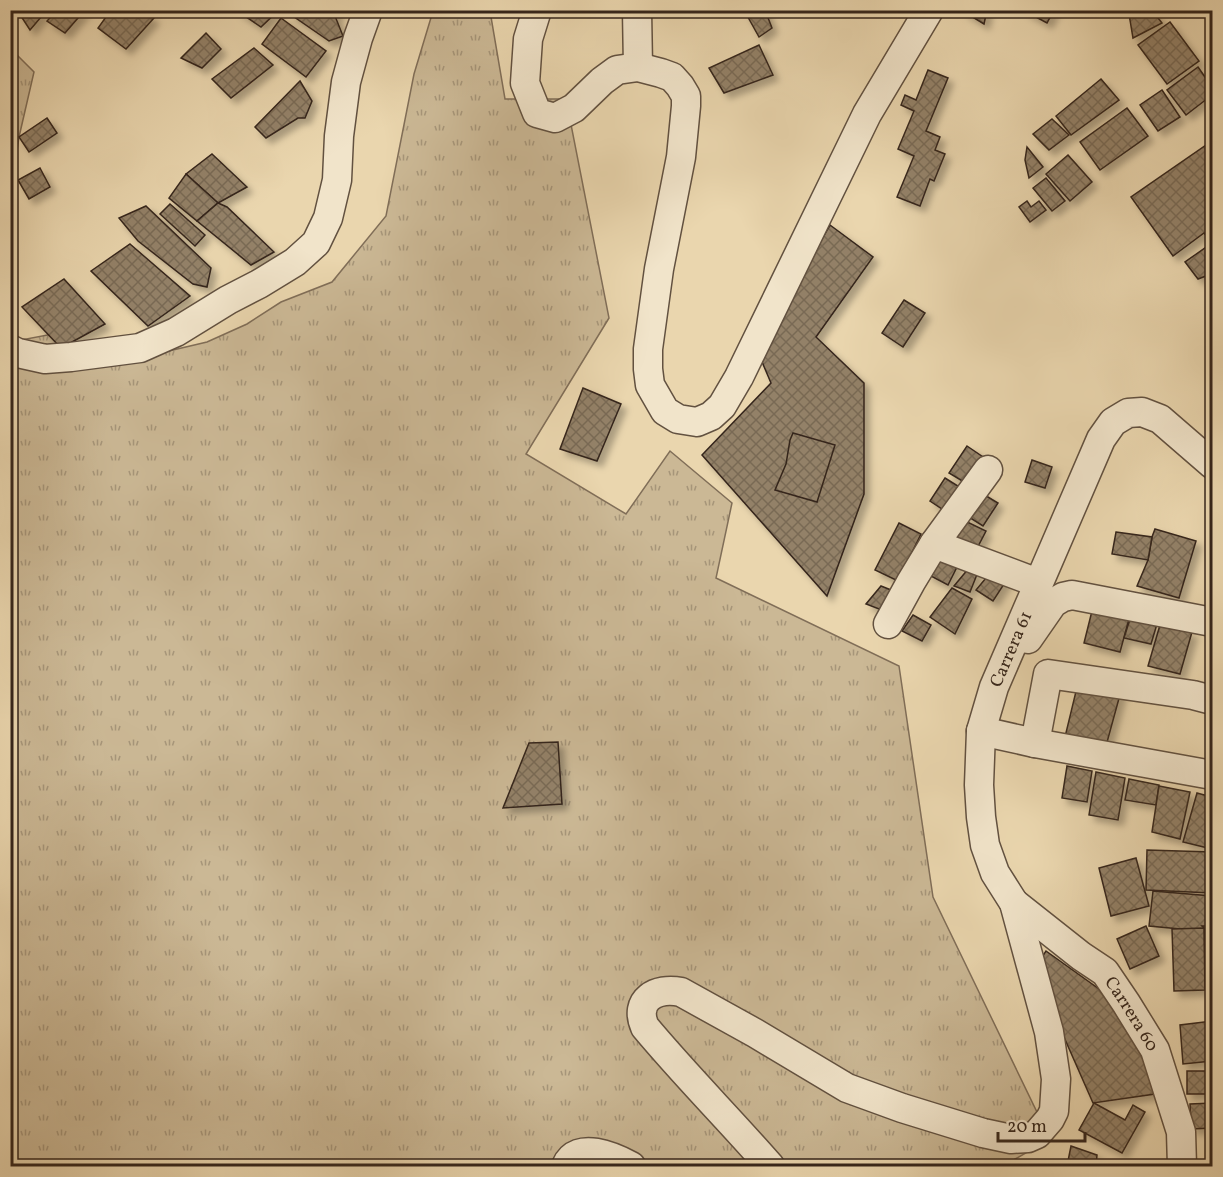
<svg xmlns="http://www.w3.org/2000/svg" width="1223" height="1177" viewBox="0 0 1223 1177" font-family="Vollkorn,serif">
<defs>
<pattern id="grass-tufts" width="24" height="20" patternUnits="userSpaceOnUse" patternTransform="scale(1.5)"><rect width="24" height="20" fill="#cbb895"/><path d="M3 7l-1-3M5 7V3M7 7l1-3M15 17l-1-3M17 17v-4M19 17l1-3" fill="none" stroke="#a69579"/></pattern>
<pattern id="building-cross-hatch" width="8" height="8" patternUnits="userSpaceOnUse" patternTransform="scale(1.5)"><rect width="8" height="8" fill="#938167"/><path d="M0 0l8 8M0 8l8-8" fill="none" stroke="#796954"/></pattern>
<filter id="shadow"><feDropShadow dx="5.5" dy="5.5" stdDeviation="3" flood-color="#0004"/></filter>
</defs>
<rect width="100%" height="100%" fill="#ead6ae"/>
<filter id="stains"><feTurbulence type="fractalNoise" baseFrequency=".00333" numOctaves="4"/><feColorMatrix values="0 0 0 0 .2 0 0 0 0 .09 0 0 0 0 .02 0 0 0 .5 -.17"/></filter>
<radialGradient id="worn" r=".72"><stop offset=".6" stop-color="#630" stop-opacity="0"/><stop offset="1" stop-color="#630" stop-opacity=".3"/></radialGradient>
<!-- grass -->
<g fill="url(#grass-tufts)" stroke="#806e58" stroke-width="1.5">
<polygon points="433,11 490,11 505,99 566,99 609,318 526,454 626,514 670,451 732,503 716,578 899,666 933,897 1050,1139 1003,1166 11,1166 10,331 16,341 58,333 111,362 139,358 207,342 247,324 281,302 332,282 386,216 414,74"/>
<polygon points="11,49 34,72 19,137 11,190"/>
</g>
<!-- building -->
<g fill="url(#building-cross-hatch)" stroke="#35251b" stroke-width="1.5" filter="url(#shadow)">
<polygon points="17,10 47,10 30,30"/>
<polygon points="57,10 85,10 65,33 47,21"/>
<polygon points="111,10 139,10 154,18 126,49 98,28"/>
<polygon points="236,10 279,10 261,27"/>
<polygon points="293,10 340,10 335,16 343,36 329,41 290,14"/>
<polygon points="744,10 765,10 772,28 759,37"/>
<polygon points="961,10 987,10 984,24"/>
<polygon points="1023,10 1054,10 1047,23"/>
<polygon points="1133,10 1152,10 1162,23 1133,38 1129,14"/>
<polygon points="281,18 326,51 306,77 262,44"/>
<polygon points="1170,22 1199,61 1167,84 1138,45"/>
<polygon points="206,33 221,49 202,68 181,58"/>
<polygon points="759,45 773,75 724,93 709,68"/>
<polygon points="254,48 273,65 231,98 212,79"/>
<polygon points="1198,67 1212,87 1212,95 1186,115 1167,90"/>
<polygon points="928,70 948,78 926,131 940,137 935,150 945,154 934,181 930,179 920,206 897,197 914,156 898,149 914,111 901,105 905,95 916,100"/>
<polygon points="1101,79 1119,100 1071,135 1056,116"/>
<polygon points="300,81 312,101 305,118 298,118 266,138 255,127"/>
<polygon points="1162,90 1180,117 1158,131 1140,105"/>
<polygon points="1127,108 1148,136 1100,170 1080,142"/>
<polygon points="47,118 57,133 29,152 19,137"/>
<polygon points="1052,119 1069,135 1049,150 1033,134"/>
<polygon points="1212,141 1212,238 1210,240 1204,233 1173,256 1131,197"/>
<polygon points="1027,147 1043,167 1029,178 1025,160"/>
<polygon points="212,154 247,187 218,203 186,174"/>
<polygon points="1068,155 1092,182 1070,201 1046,174"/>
<polygon points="40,168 50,187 29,199 18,180"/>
<polygon points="186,174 218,203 197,221 169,198"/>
<polygon points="1046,178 1065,201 1052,211 1033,188"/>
<polygon points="1027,201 1031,207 1039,201 1046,210 1030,222 1019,207"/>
<polygon points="218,203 227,207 274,252 251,265 197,221"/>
<polygon points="170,204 205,235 195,246 160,214"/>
<polygon points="146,206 211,268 207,287 193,284 138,241 119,218"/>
<polygon points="830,225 873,257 816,337 864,383 864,494 827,596 702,455 771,383 757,350"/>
<polygon points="1212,243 1212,286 1206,276 1198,279 1185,262"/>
<polygon points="130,244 190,296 148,326 91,271"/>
<polygon points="64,279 105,324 61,348 22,307"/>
<polygon points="904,300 925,313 903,347 882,333"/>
<polygon points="583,388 621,404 597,461 560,449"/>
<polygon points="793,433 835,445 817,502 775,490 786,464 790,440"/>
<polygon points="967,446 986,459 969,485 949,473"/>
<polygon points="1032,460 1052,467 1045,488 1025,482"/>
<polygon points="945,478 961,488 945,511 930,501"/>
<polygon points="978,491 998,503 983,526 964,514"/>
<polygon points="961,519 986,531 973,556 948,543"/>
<polygon points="899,523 921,534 898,581 875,570"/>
<polygon points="1155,529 1196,541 1179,598 1137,586 1148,560 1152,537"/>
<polygon points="1116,532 1152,537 1148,560 1112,554"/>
<polygon points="937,554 958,565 948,585 927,574"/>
<polygon points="969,568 978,572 970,592 954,586"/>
<polygon points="991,572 1008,578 993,601 976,590"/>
<polygon points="881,586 896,592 887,612 866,604"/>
<polygon points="952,588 972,599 955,634 930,617"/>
<polygon points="1092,611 1129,619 1120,652 1084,643"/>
<polygon points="913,615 931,625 922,641 902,631"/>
<polygon points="1130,619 1157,624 1151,644 1124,638"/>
<polygon points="1160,625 1192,632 1180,674 1148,666"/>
<polygon points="1078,683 1121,691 1106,746 1064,741"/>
<polygon points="558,742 562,804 503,808 529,743"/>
<polygon points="1067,766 1092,771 1087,802 1062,798"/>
<polygon points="1096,772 1125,778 1118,820 1089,815"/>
<polygon points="1129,779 1159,785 1156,805 1125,800"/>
<polygon points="1159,786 1190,792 1180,839 1152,832"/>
<polygon points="1197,793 1212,797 1212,849 1183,842"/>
<polygon points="1147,850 1212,852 1212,893 1146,890"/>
<polygon points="1136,858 1149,906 1111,916 1099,868"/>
<polygon points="1153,891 1212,896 1212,932 1149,926"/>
<polygon points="1146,926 1159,956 1130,969 1117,939"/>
<polygon points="1202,926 1212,926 1212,1003 1207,1003 1204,928"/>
<polygon points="1204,928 1205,990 1174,991 1172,929"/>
<polygon points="1046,951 1120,1004 1160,1069 1155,1094 1093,1103 1034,969"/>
<polygon points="1212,1021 1212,1061 1183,1064 1180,1025"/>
<rect x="1187" y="1071" width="25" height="23"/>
<polygon points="1094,1103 1125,1120 1133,1105 1145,1112 1122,1153 1079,1130"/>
<polygon points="1212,1103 1212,1128 1191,1129 1190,1104"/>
<polygon points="1071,1146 1097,1155 1096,1166 1067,1166"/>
</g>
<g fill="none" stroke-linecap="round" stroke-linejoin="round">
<!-- minor casing -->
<g stroke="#625140" stroke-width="31">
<g id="minor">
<polyline points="537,10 528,39 525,83 537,113 555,118 574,108 602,81 617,70 638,67 661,73 672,77 680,86 686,96 686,106 681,157 659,269 648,349 648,369 650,385 665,411 678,419 697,422 711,416 722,406 739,377 867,114 929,10"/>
<polyline points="637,10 638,67"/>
<polyline points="10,349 18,353 45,359 71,357 140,348 176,332 228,300 259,284 295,262 316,243 328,218 337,180 339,136 346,82 358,38 368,10"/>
<polyline points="988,470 934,544 1038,583"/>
<polyline points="888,624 911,582 934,544"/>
<polyline points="1028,639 1053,603 1063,597 1072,595 1212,622"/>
<polyline points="981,731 1035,743 1212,775"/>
<polyline points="1035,743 1048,674 1193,695 1212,700"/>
<path id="s1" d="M1014,903l67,53 24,16 21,31 29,47 26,82 1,34"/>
<path d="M566,1166c11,-26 48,-9 65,0"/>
<path id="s2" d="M770,1166c-41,-47 -85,-91 -125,-139 -12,-27 11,-40 36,-35l74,41 92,55 55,20 81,25 28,6 17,-1 9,-4 13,-15 4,-8 2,-32 -7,-47 -35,-129 -19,-30 -10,-28 -4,-28 -2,-32 2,-54 13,-44 107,-248 12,-17 15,-9 14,-1 18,7 52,45"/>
</g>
</g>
<!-- minor -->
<use href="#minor" stroke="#f1e4ca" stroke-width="28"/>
</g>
<g text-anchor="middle" stroke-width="4.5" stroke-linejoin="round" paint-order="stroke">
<!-- street labels -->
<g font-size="18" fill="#35251b" stroke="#f1e4ca">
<text dy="6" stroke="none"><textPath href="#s2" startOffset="1152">Carrera 61</textPath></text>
<text dy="6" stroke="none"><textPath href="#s1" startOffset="164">Carrera 60</textPath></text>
</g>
</g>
<!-- margin -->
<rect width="1223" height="1177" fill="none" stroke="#ead6ae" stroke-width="36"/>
<rect x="12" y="12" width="1199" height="1153" fill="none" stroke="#35251b" stroke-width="3"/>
<rect x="18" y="18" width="1187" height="1141" fill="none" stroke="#35251b" stroke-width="1.5"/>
<!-- scale -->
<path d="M998 1132v9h87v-9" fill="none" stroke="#35251b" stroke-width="3"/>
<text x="1007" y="1132" font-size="18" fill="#35251b" stroke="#f1e4ca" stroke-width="4.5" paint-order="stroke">20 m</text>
<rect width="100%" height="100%" filter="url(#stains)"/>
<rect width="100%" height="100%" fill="url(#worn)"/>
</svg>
